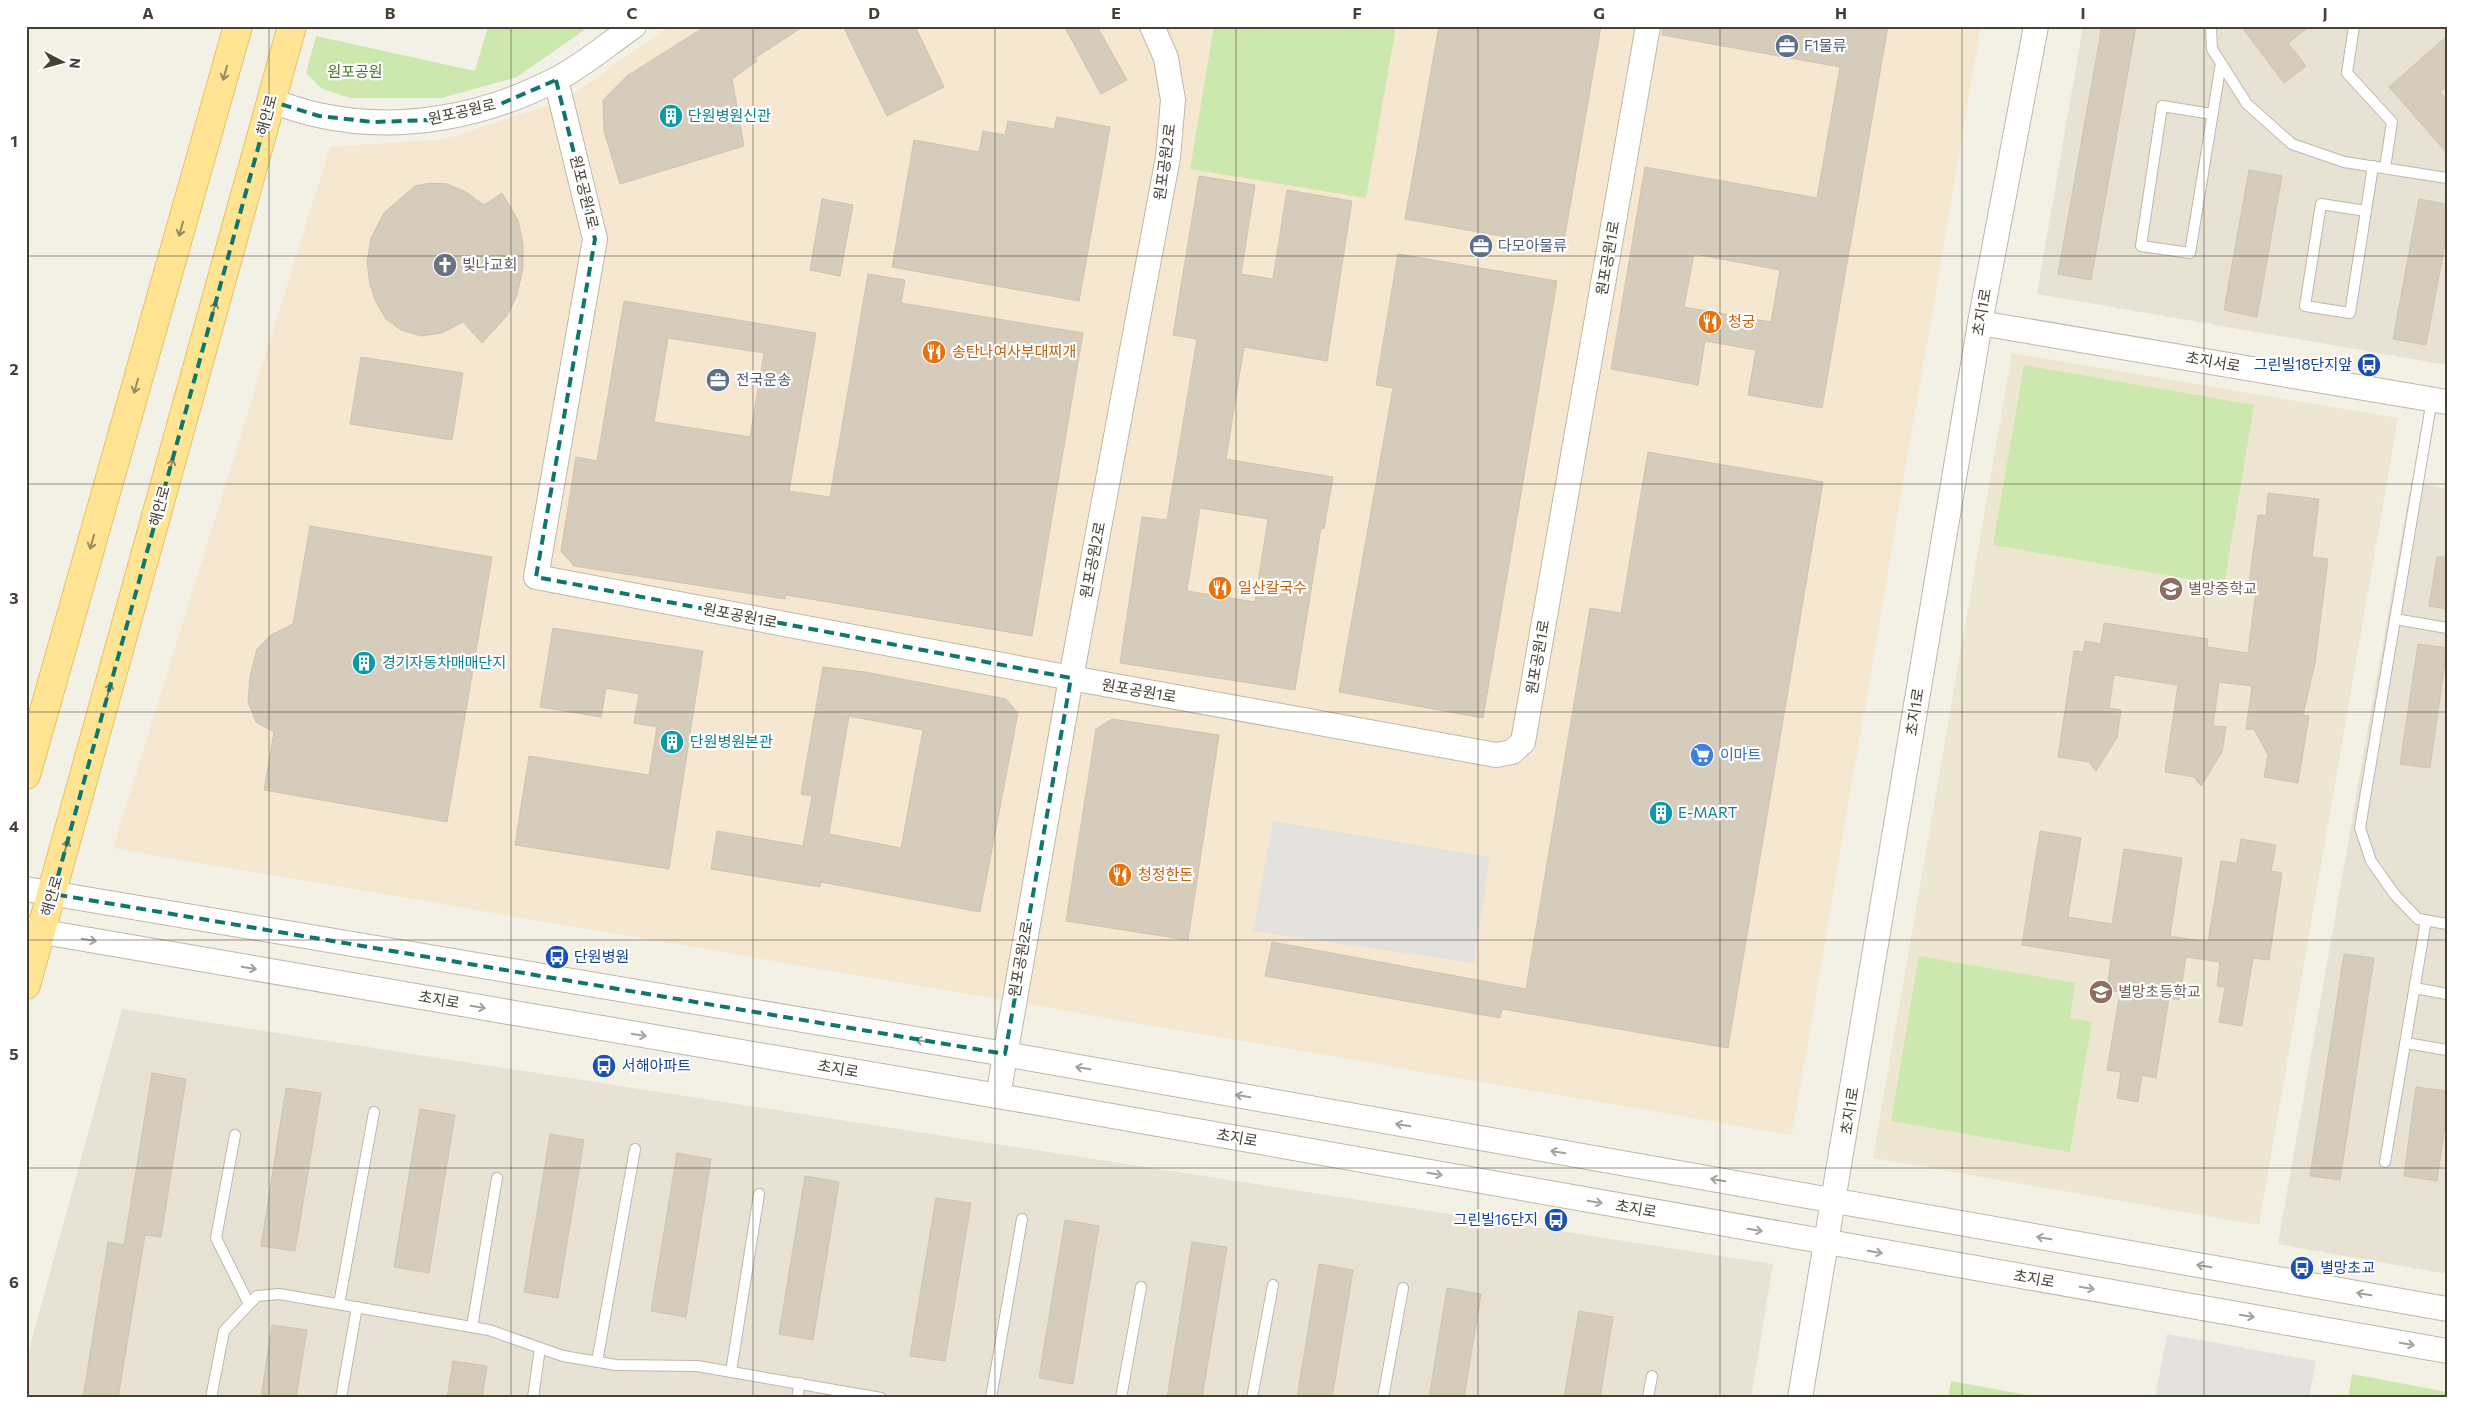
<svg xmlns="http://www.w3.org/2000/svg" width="2473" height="1424" viewBox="0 0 2473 1424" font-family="Commissioner,'Noto Sans KR',sans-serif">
<rect width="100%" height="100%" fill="#f3f0e6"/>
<!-- residential -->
<g fill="#e7e2d4">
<polygon points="2083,26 2447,26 2447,365 2037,294"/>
<polygon points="2411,482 2447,489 2447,1274 2278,1244"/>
<polygon points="122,1009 1773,1264 1751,1398 26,1398 26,1361"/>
</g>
<!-- commercial -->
<polygon fill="#f6e7d1" points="670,26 1981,26 1792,1135 113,848 330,147 445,139 564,100"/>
<!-- education -->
<polygon fill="#ede6d0" points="2012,353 2398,418 2259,1225 1873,1158"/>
<!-- green -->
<g fill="#cce8ae">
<polygon points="488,26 590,26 517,77 441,98 350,98 321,88 306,73 316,36 475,71"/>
<polygon points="1214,26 1396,26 1366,198 1190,169"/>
<polygon points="2024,365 2254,405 2224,585 1993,545"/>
<polygon points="1919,956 2075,983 2070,1018 2092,1022 2070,1152 1891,1121"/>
<polygon points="2352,1374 2447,1392 2447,1398 2348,1398"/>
<polygon points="1951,1381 2044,1398 1948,1398"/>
</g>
<!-- parking -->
<g fill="#e4e2de">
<polygon points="1273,821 1490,857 1474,963 1253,931"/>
<polygon points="2167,1334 2316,1361 2309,1398 2155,1398"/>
</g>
<!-- building -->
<g fill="#d5ccbb" stroke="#d0c4ae" fill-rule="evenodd">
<polygon points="706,26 804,26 755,58 757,61 732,79 744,146 620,184 604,131 603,100 627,76"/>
<polygon points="843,26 915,26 944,87 887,116"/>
<polygon points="1064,26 1097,26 1127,80 1101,94"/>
<polygon points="1439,26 1601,26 1563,247 1405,219"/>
<path d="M1663,26h225l-66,382 -74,-13 8,-45 -51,-9 -7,44 -87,-16 34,-202 172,31 23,-131 -178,-32zM1694,254l86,16 -9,52 -87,-15z"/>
<polygon points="2102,26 2136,26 2091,280 2058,274"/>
<polygon points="2241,26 2310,26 2288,43 2306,66 2284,83"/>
<polygon points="2447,36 2447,86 2440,92 2447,100 2447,153 2389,87"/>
<polygon points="1057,117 1110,127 1079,301 892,267 914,140 979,152 983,131 1005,135 1008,121 1054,129"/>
<polygon points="2249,170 2282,176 2257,317 2224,310"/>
<path d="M1199,176l56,9 -14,89 32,5 14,-89 65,11 -25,160 -83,-14 -18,112 107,18 -9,52 -3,-1 -26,162 -175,-27 22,-146 25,3 30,-181 -24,-4zM1200,508l68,11 -13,83 -68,-11z"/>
<polygon points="430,183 447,184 466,192 484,205 502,193 518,220 523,244 523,268 517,295 507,316 482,343 463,322 442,333 421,336 401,330 386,319 376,302 370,285 367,262 371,238 384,213 415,186"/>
<polygon points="822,199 853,205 840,276 810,270"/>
<polygon points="2419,199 2447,204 2447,233 2426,345 2393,339"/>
<polygon points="1398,254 1557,281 1483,718 1339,692 1393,388 1376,385"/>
<path d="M868,274l37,6 -4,23 182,30 -51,303 -246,-41 -1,4 -211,-33 -13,-15 15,-94 21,4 27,-160 192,32 -27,158 41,6zM668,338l96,15 -14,84 -96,-15z"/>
<polygon points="361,357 463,373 452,440 350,424"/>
<polygon points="1648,452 1823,482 1728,1048 1502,1009 1500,1018 1265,976 1272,942 1526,989 1590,608 1621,613"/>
<polygon points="2268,493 2319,499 2312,557 2328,559 2315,663 2303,715 2309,716 2298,783 2264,777 2268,755 2254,729 2246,729 2252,686 2219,682 2213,726 2226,727 2222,752 2201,786 2194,777 2165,772 2178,685 2114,675 2109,708 2121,710 2117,738 2096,771 2089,762 2058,757 2074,651 2083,652 2085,641 2101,644 2104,623 2208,639 2207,647 2248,653 2256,592 2248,591 2258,515 2266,516"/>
<polygon points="310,526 492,557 447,822 264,790 274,732 256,722 248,702 250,676 257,649 271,635 293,624"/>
<polygon points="2437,557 2447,557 2447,609 2429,606"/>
<polygon points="553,628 703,651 669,869 515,845 529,756 649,775 657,727 634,723 639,694 606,688 601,717 540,707"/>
<polygon points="2418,644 2447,648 2430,768 2400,764"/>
<path d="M823,667l42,5 141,27 12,14 -38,199 -159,-30 -1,5 -109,-18 6,-38 86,15 9,-50 -11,-2zM849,716l74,14 -22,118 -72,-14z"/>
<polygon points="1112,719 1219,735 1188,940 1066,921 1096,729"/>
<polygon points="2040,831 2081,838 2068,917 2112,924 2124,849 2182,858 2170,936 2208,942 2221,861 2237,863 2241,839 2276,845 2271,871 2282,873 2269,960 2253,958 2242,1026 2219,1022 2225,987 2217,986 2220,962 2186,957 2179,1000 2169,998 2156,1078 2142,1075 2138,1102 2117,1098 2121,1072 2107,1070 2120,992 2107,990 2111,959 2022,945"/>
<polygon points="2344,954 2374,958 2340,1180 2310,1176"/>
<polygon points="152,1073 186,1079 161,1237 145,1235 118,1398 83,1398 108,1242 124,1245"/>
<polygon points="2416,1087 2447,1091 2447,1111 2437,1181 2404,1176"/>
<polygon points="286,1088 321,1093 295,1251 261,1246"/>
<polygon points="420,1109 455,1115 429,1273 394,1267"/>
<polygon points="550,1134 584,1140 558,1298 524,1292"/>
<polygon points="677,1153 711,1159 686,1317 651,1311"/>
<polygon points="805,1176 839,1182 813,1340 779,1334"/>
<polygon points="936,1198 971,1203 945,1361 910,1356"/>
<polygon points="1065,1220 1099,1226 1073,1384 1039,1378"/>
<polygon points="1192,1242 1227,1247 1202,1398 1167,1398"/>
<polygon points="1319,1264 1353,1270 1332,1398 1297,1398"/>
<polygon points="1447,1288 1481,1294 1464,1398 1429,1398"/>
<polygon points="1579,1311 1613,1317 1600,1398 1564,1398"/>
<polygon points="272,1325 307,1330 296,1398 261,1398"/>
<polygon points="453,1361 487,1366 482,1398 447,1398"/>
</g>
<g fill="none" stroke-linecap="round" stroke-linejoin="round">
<!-- service casing -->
<g stroke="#bfb8a8" stroke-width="12">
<g id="service">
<polyline points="2211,26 2212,49 2247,104 2292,144 2344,162 2447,178"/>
<polyline points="2354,26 2347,73 2392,122 2385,168"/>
<polyline points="2212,114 2162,106 2141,246 2190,253 2221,63"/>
<polyline points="2366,211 2321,204 2305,306 2350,313 2373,166"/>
<polyline points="2432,399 2360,828 2371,861 2395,895 2418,919 2447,924"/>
<polyline points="2395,619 2447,628"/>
<polyline points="2415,988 2447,994"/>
<polyline points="2406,1043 2447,1050"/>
<polyline points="235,1135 216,1238 249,1304"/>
<polyline points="2385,1162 2426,920"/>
<polyline points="339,1304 374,1112"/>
<polyline points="472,1327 497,1178"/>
<polyline points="597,1362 635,1149"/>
<polyline points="731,1372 759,1194"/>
<polyline points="211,1398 224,1331 257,1296 279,1294 489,1330 563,1356 616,1365 697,1366 881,1398"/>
<polyline points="341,1398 357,1307"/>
<polyline points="533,1398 540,1348"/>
<polyline points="797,1398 800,1383"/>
<polyline points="991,1398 1022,1219"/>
<polyline points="1121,1398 1141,1287"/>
<polyline points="1252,1398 1273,1285"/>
<polyline points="1383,1398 1403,1288"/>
<polyline points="1648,1398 1652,1376"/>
</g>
</g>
<!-- tertiary casing -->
<g stroke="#bfb8a8" stroke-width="26">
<g id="tertiary">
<polyline points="556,80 595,239 536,577 1071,678 1496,755 1512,752 1523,742 1648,26"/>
<path d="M271,101c16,5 31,11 47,14 80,18 165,2 237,-35 28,-14 53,-36 79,-54"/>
<polyline points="1980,323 2447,402"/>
<polyline points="26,889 1005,1054 2447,1309"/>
<polyline points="26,929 1044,1104 2447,1351"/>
<polyline points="998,1096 1071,678 1168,157 1173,100 1166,58 1152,26"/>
<polyline points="1800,1398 1980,323 2036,26"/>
</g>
</g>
<!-- primary casing -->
<g stroke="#e5c362" stroke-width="30">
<g id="primary">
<polyline points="26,775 238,26"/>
<polyline points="26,985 292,26"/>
</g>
</g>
<!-- service -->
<use href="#service" stroke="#fff" stroke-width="10"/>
<!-- tertiary -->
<use href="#tertiary" stroke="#fff" stroke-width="24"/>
<!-- primary -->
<use href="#primary" stroke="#ffe493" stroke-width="28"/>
</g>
<!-- one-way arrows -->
<defs><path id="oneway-shaft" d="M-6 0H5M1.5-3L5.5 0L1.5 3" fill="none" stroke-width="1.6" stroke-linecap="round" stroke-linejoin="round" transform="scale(1.25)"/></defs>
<g stroke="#998a5f">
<use href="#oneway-shaft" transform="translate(225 73) rotate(106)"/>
<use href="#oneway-shaft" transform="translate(181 229) rotate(106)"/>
<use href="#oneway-shaft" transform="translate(214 309) rotate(-75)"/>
<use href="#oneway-shaft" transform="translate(136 386) rotate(106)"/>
<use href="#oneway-shaft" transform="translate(171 466) rotate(-75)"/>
<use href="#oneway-shaft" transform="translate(92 542) rotate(106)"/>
<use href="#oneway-shaft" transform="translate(109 690) rotate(-75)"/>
<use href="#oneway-shaft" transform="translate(66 847) rotate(-75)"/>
</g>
<g stroke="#a2a09a">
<use href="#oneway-shaft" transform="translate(89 940) rotate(10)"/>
<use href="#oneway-shaft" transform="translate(249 968) rotate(10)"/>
<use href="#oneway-shaft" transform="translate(478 1007) rotate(10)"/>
<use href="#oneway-shaft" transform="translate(639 1035) rotate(10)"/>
<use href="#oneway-shaft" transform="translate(923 1041) rotate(-170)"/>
<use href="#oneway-shaft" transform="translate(1083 1068) rotate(-170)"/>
<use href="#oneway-shaft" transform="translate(1243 1096) rotate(-170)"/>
<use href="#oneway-shaft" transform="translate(1403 1125) rotate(-170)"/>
<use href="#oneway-shaft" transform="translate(1558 1152) rotate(-170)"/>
<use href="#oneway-shaft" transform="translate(1435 1174) rotate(10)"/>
<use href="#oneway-shaft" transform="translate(1718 1180) rotate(-170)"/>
<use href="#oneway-shaft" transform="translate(1595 1202) rotate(10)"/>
<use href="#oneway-shaft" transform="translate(1755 1230) rotate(10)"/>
<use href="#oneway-shaft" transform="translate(2044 1238) rotate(-170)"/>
<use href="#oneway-shaft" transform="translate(1875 1252) rotate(10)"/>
<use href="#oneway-shaft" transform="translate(2204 1266) rotate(-170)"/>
<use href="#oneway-shaft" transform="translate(2087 1288) rotate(10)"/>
<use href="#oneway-shaft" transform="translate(2364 1294) rotate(-170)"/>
<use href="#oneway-shaft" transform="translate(2247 1316) rotate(10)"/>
<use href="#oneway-shaft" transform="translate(2407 1344) rotate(10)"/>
</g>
<!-- marked area -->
<path fill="none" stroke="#0f766e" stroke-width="4" stroke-dasharray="10 6" stroke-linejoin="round" d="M556,80l39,159 -59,338 535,101 -66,376 -952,-160 218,-793 48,15 54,6 61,-2 64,-15z"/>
<!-- grid -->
<path fill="none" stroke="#464035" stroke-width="1" stroke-opacity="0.55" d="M269,26v1372M511,26v1372M753,26v1372M995,26v1372M1236,26v1372M1478,26v1372M1720,26v1372M1962,26v1372M2204,26v1372M26,256h2421M26,484h2421M26,712h2421M26,940h2421M26,1168h2421"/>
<!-- icons -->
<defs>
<g id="office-disc" transform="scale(1.25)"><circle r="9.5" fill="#5c6f8a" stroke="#fff"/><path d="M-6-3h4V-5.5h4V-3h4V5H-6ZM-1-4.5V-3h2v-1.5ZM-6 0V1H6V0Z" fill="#fff"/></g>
<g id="building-disc" transform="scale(1.25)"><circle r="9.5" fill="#0f9aa8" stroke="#fff"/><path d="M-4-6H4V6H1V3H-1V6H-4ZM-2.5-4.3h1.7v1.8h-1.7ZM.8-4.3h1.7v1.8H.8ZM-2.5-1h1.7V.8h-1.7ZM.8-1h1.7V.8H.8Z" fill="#fff"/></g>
<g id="church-disc" transform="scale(1.25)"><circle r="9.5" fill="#6b7280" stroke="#fff"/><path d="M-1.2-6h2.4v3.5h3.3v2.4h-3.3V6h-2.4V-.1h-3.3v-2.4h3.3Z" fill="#fff"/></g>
<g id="restaurant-disc" transform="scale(1.25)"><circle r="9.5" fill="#e8710a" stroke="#fff"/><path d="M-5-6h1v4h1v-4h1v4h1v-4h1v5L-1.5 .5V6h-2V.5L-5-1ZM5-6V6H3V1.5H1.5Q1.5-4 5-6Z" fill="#fff"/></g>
<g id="bus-disc" transform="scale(1.25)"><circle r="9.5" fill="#1a4fb4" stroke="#fff"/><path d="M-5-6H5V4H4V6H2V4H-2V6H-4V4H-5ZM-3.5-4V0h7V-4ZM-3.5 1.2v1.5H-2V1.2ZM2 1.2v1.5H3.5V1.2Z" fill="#fff"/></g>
<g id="school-disc" transform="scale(1.25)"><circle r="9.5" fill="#8d6e63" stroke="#fff"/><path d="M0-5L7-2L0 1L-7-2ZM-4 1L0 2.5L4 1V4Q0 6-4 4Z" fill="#fff"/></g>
<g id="supermarket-disc" transform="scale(1.25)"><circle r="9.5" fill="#3f7fe0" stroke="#fff"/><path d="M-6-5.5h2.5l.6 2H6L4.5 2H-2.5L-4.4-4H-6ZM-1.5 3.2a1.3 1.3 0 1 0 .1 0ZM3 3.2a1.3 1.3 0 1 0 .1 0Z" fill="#fff"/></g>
</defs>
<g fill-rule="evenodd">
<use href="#office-disc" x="1787" y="46"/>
<use href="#building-disc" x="671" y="116"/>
<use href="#office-disc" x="1481" y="246"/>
<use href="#church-disc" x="445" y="265"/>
<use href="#restaurant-disc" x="1710" y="322"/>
<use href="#restaurant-disc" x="934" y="352"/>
<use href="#bus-disc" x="2369" y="365"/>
<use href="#office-disc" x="718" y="380"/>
<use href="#restaurant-disc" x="1220" y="588"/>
<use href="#school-disc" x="2171" y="589"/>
<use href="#building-disc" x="364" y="663"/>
<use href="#building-disc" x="672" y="742"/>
<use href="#supermarket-disc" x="1702" y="755"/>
<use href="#building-disc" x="1661" y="813"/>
<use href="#restaurant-disc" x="1120" y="875"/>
<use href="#bus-disc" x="557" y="957"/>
<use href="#school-disc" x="2101" y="992"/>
<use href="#bus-disc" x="604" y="1066"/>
<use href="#bus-disc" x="1556" y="1220"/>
<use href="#bus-disc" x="2302" y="1268"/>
</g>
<g text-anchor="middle" stroke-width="4.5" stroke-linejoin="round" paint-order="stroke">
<!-- service labels -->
<g font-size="15" fill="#4e5e75" stroke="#fff" text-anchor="start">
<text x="1804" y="51">F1물류</text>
<text x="1498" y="251">다모아물류</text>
<text x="736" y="385">전국운송</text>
</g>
<!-- park labels -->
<g font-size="15" fill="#437928" stroke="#fff">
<text x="355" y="77">원포공원</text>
</g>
<!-- street labels -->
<g font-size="15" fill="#464035" stroke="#fff">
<text transform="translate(462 112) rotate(-13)" y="5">원포공원로</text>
<text transform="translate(267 115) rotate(-75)" y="5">해안로</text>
<text transform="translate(1165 162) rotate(-82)" y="5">원포공원2로</text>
<text transform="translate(584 192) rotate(76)" y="5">원포공원1로</text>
<text transform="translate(1608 258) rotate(-80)" y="5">원포공원1로</text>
<text transform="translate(1982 312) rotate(-80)" y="5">초지1로</text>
<text transform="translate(2213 362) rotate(10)" y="5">초지서로</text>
<text transform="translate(160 506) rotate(-75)" y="5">해안로</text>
<text transform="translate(1093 560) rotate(-79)" y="5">원포공원2로</text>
<text transform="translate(740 616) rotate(11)" y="5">원포공원1로</text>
<text transform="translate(1538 657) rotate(-80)" y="5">원포공원1로</text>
<text transform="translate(1139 691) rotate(10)" y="5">원포공원1로</text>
<text transform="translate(1915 712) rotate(-81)" y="5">초지1로</text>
<text transform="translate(52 896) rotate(-74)" y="5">해안로</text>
<text transform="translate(1021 959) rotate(-80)" y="5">원포공원2로</text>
<text transform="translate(439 1000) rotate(10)" y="5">초지로</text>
<text transform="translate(838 1069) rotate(10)" y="5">초지로</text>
<text transform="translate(1850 1111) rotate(-81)" y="5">초지1로</text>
<text transform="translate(1237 1138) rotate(10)" y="5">초지로</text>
<text transform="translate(1636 1209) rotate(10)" y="5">초지로</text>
<text transform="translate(2034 1279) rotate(10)" y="5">초지로</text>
</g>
<!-- culture labels -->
<g font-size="15" fill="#0d838f" stroke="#fff" text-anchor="start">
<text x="688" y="121">단원병원신관</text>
<text x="382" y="668">경기자동차매매단지</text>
<text x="690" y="747">단원병원본관</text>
<text x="1678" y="818">E-MART</text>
</g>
<!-- worship labels -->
<g font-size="15" fill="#5b616d" stroke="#fff" text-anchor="start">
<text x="462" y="270">빛나교회</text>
</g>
<!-- food labels -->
<g font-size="15" fill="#c56008" stroke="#fff" text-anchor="start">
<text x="1728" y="327">청궁</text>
<text x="952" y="357">송탄나여사부대찌개</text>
<text x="1238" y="593">일산칼국수</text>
<text x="1138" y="880">청정한돈</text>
</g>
<!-- transit labels -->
<g font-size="15" fill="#164399" stroke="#fff" text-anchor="start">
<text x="2352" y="370" text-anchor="end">그린빌18단지앞</text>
<text x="574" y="962">단원병원</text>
<text x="622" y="1071">서해아파트</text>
<text x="1538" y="1225" text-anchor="end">그린빌16단지</text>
<text x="2320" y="1273">별망초교</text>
</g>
<!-- education labels -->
<g font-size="15" fill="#785e54" stroke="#fff" text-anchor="start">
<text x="2188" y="594">별망중학교</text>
<text x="2118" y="997">별망초등학교</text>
</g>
<!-- shop labels -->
<g font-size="15" fill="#366cbe" stroke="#fff" text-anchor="start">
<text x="1720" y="760">이마트</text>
</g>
</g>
<!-- border -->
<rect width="2473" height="1424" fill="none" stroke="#ffffff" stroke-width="55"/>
<!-- north arrow -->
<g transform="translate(62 62) rotate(96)" stroke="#ffffff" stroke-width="4" paint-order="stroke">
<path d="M0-4L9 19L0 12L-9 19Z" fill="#464035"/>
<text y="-8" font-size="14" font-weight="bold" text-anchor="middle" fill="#464035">N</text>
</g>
<rect x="28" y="28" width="2418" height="1368" fill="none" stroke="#464035" stroke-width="2"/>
<g font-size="16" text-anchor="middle" font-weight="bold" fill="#464035">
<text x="148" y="19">A</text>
<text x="390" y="19">B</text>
<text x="632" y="19">C</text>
<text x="874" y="19">D</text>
<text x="1116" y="19">E</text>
<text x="1357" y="19">F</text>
<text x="1599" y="19">G</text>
<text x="1841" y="19">H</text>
<text x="2083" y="19">I</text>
<text x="2325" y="19">J</text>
<text x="14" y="147">1</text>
<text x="14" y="375">2</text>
<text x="14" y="604">3</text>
<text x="14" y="832">4</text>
<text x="14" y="1060">5</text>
<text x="14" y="1288">6</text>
</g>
</svg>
